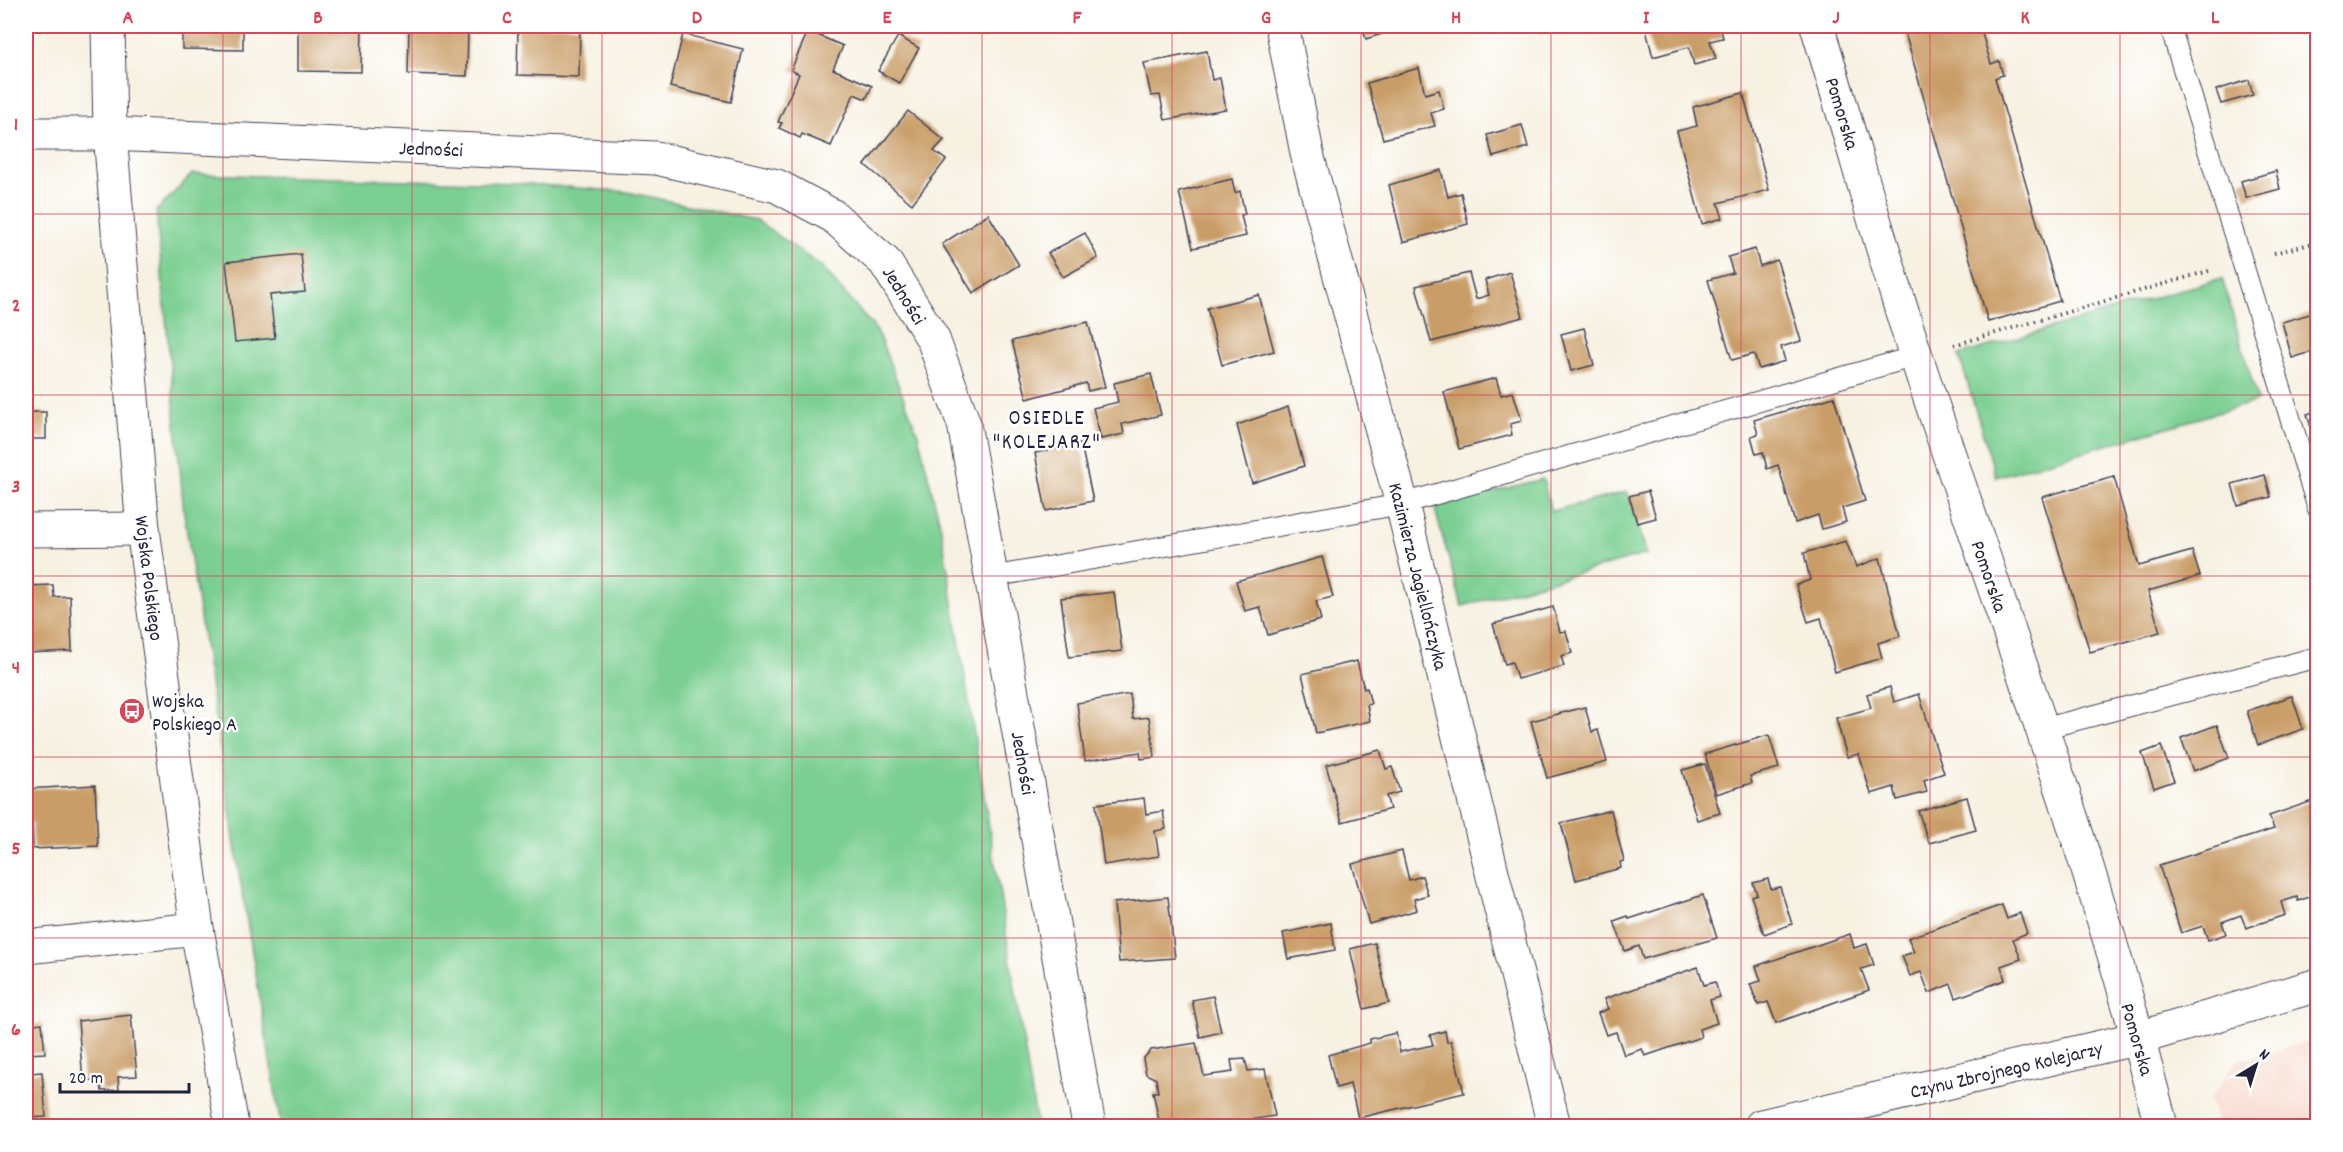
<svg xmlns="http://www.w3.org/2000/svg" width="2343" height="1152" viewBox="0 0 2343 1152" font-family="Dekko,sans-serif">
<rect width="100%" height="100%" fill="#fff"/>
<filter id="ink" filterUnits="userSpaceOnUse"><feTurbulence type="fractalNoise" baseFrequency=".0167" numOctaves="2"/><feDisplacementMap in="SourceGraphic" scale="12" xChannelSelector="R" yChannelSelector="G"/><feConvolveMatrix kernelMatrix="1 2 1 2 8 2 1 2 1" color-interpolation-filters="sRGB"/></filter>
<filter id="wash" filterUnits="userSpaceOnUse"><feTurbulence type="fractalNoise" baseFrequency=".008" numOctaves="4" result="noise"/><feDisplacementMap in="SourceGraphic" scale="24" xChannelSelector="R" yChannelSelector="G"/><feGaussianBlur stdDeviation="1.35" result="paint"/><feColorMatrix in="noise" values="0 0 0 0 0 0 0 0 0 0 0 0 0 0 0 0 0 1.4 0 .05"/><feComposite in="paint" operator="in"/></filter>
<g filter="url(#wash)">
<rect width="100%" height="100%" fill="#f7f1e2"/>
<!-- built -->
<polygon fill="#f6d2c4" points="2317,1039 2317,1126 2217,1126 2210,1100 2236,1061"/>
<!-- green -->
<g fill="#7bcf92" stroke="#4e7866" stroke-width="1.5">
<polygon points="192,174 516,183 627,192 756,220 822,267 877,331 918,434 941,528 1037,1126 281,1126 240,879 184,513 156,211"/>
<polygon points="2222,278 2258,401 1996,477 1959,355"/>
<polygon points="1543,479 1551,511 1627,492 1647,554 1462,606 1434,506"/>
</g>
<g id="blocks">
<!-- building -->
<g fill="#c99d67">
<polygon points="182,26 243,26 243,50 182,49"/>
<polygon points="298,26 362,26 361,72 298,71"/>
<polygon points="409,26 468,26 467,76 408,74"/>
<polygon points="518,26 580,26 579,77 517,75"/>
<polygon points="1362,26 1407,26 1366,39"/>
<polygon points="1645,26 1720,26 1723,38 1710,41 1716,59 1694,65 1689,47 1653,57"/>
<polygon points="1903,26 1988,26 1988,27 1981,30 1991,64 1999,61 2003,75 1995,78 2060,301 1988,322"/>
<polygon points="808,31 843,46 833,69 872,86 866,99 854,94 831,146 802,134 800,138 779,128 782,123 778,122 799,74 791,70"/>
<polygon points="683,34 743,49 731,102 670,87"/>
<polygon points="898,36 919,48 899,83 878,71"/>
<polygon points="1207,51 1212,80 1220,78 1226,109 1165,120 1160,95 1151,96 1144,63"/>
<polygon points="1419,68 1425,94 1439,90 1444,109 1431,113 1435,126 1383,139 1367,83"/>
<polygon points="2249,80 2253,95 2221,104 2216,90"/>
<polygon points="1743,93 1769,190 1718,203 1723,218 1702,224 1677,131 1697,126 1693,107"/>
<polygon points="908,111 944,140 934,151 946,160 912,204 865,165"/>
<polygon points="1522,125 1528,147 1493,157 1487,135"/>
<polygon points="1441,170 1448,197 1461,193 1468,224 1403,242 1389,185"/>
<polygon points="2276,171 2280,189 2246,198 2241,181"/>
<polygon points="1232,179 1235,193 1240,191 1245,214 1241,215 1246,236 1193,248 1179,192"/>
<polygon points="988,214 1019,265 973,293 942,244"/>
<polygon points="1085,233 1098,258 1063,277 1048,253"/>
<polygon points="1755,249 1760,266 1777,260 1801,341 1781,347 1785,361 1759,369 1754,354 1732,360 1708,280 1733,273 1728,257"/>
<polygon points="301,254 305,292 270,295 275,338 235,342 226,262"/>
<polygon points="1510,272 1523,317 1431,342 1416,286 1469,273 1476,299 1489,295 1485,280"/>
<polygon points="1259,295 1274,351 1222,365 1207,308"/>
<polygon points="2317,312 2318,350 2292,358 2282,322"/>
<polygon points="1088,322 1105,387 1088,391 1086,383 1027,399 1012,341"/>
<polygon points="1584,328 1594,365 1571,371 1561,334"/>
<polygon points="1151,374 1161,415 1122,424 1124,434 1101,439 1093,408 1118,402 1114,383"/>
<polygon points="1496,378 1501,395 1513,392 1522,421 1510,424 1512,435 1459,449 1444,392"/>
<polygon points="1834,397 1865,501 1842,508 1846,522 1822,529 1818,515 1795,523 1778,465 1767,469 1763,452 1756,454 1751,436 1758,434 1754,420"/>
<polygon points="1288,407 1304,466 1252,483 1237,425"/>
<polygon points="2318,411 2318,433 2313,434 2307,414"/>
<polygon points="26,412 46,412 46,439 29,439 29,459 26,459"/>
<polygon points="1081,444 1093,501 1046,511 1035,453"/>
<polygon points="2265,475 2271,497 2238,506 2232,484"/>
<polygon points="2114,477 2139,566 2192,551 2200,576 2148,591 2160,632 2090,652 2042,497"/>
<polygon points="1648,491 1656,518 1637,523 1629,496"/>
<polygon points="1846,541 1856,567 1880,558 1900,636 1878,643 1882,658 1835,672 1821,618 1808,622 1796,585 1810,580 1804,553"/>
<polygon points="1322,557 1333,597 1316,601 1321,620 1268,635 1260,607 1245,611 1236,581"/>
<polygon points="53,585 54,597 70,596 72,651 26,653 26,586"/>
<polygon points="1114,592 1122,651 1069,657 1061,598"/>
<polygon points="1553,607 1560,632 1566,631 1572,653 1561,656 1564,666 1517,679 1512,662 1505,664 1493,624"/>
<polygon points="1357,661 1364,689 1367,688 1371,704 1367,705 1370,721 1316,733 1302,674"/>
<polygon points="1890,687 1894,702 1919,694 1944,773 1924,780 1927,792 1897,800 1894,787 1871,794 1859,754 1847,757 1836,718 1871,708 1867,694"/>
<polygon points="1130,694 1133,719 1149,717 1155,757 1141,759 1140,752 1085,761 1077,703"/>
<polygon points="2292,696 2303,729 2258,745 2247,711"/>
<polygon points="1585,707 1592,732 1598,730 1607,762 1547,778 1531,721"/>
<polygon points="2217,725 2229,758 2193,771 2181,738"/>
<polygon points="1769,735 1779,768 1750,776 1752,783 1716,794 1705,754"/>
<polygon points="2161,746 2174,781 2154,788 2142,753"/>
<polygon points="1380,750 1386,769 1392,767 1400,792 1386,796 1390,809 1342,822 1326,765"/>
<polygon points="1705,764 1720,813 1697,820 1682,770"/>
<polygon points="95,785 98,846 33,849 32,822 26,823 26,789"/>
<polygon points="1967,797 1976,830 1929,843 1918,811"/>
<polygon points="1144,798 1146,814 1163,811 1166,829 1155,831 1159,856 1104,865 1096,804"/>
<polygon points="2318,799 2318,894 2298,901 2297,897 2281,902 2285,915 2246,928 2241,915 2222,922 2226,934 2208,940 2203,926 2181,933 2159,865 2274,829 2269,816"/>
<polygon points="1611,810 1624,861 1620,862 1621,868 1576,880 1561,823"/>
<polygon points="1402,851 1409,880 1422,876 1428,895 1414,899 1417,910 1369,924 1352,864"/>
<polygon points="1768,879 1771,889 1780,887 1792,924 1764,934 1751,896 1757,894 1753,883"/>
<polygon points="1703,895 1717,938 1643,959 1639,946 1625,951 1614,921 1628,916 1629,919"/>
<polygon points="1168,897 1175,958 1119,962 1114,903"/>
<polygon points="2002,905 2007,919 2020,913 2027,933 2013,939 2021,959 2001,966 2005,980 1956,998 1951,984 1929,993 1921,972 1910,976 1902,956 1914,952 1908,938"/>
<polygon points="1331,923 1335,950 1288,959 1283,933"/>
<polygon points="1850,934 1854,948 1867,944 1874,965 1861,969 1869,990 1776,1023 1768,1002 1758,1005 1750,984 1761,981 1756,966"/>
<polygon points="1375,943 1389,1003 1364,1009 1350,949"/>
<polygon points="1698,967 1704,985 1715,982 1720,997 1710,1000 1717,1023 1699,1029 1701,1037 1645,1056 1642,1049 1624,1055 1616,1032 1606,1035 1598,1013 1608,1009 1604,999"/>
<polygon points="1213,996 1221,1032 1200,1037 1192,1000"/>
<polygon points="131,1015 137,1076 118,1077 119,1090 102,1091 100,1079 83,1081 78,1021"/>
<polygon points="42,1023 45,1053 27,1054 29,1073 42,1072 46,1117 26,1118 26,1025"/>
<polygon points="1445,1031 1447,1042 1451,1041 1464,1093 1358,1118 1350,1084 1336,1088 1328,1055 1370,1043 1370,1039 1396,1033 1400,1052 1433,1045 1430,1035"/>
<polygon points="1196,1043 1204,1076 1233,1072 1231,1060 1245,1059 1248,1071 1265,1069 1275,1116 1211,1126 1160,1126 1153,1092 1158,1092 1156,1079 1146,1074 1143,1059 1151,1050"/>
<polygon points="90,1120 91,1126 69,1126 68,1122"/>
</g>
</g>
</g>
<g filter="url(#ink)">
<use href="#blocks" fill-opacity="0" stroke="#424154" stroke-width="1.5"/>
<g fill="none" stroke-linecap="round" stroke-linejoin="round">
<!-- service casing -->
<g stroke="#424154" stroke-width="22">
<g id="service">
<polyline points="2170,26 2318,509"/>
<polyline points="991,577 1402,504 1916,356"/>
<polyline points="2042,729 2318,657"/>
</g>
</g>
<!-- minor casing -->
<g stroke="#424154" stroke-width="35">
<g id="minor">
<polyline points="108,26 110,134 143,529 197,929 232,1126"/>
<polyline points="1282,26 1308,158 1402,504 1554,1126"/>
<path d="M1817,26c34,110 64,223 100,333 84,255 179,507 244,767"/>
<polyline points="26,134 110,134 656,158 777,186 833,216 885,262 933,339 964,424 1089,1126"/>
<polyline points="26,530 143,529"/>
<polyline points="26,947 197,929"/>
<polyline points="1761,1126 2139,1038 2318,985"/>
</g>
</g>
<!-- path -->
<g stroke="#424154" stroke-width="4" stroke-dasharray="1.5 4.5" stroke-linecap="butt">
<polyline points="2274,253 2318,242"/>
<polyline points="1954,345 2212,270"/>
</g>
<!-- service -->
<use href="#service" stroke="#fff" stroke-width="20"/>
<!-- minor -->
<use href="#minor" stroke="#fff" stroke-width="33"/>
</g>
</g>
<!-- grid -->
<path fill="none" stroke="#d1495b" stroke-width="1.5" stroke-opacity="0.55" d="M223,26v1100M412,26v1100M602,26v1100M792,26v1100M982,26v1100M1172,26v1100M1361,26v1100M1551,26v1100M1741,26v1100M1930,26v1100M2120,26v1100M26,214h2292M26,395h2292M26,576h2292M26,757h2292M26,938h2292"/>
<!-- icons -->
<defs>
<g id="bus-disc" transform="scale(1.35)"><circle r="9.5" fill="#d1495b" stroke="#fff"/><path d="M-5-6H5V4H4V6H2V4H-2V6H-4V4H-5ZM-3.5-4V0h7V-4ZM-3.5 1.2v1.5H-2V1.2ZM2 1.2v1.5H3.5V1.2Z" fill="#fff"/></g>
</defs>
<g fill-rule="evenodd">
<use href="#bus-disc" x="132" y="711"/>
</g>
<g text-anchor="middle" stroke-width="5" stroke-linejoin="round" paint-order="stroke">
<!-- street labels -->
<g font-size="20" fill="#22223b" stroke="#fff">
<text transform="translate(1843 113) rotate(73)" y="7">Pomorska</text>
<text transform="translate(431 148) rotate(2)" y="7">Jedności</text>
<text transform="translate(905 295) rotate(58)" y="7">Jedności</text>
<text transform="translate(1419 576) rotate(76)" y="7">Kazimierza Jagiellończyka</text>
<text transform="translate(1990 576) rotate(71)" y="7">Pomorska</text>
<text transform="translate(150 578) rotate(83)" y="7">Wojska Polskiego</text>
<text transform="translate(1024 763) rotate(80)" y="7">Jedności</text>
<text transform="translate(2138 1039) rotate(74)" y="7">Pomorska</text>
<text transform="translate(2006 1069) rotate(-13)" y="7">Czynu Zbrojnego Kolejarzy</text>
</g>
<!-- poi labels -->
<g font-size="20" fill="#22223b" stroke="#fff" text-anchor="start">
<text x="152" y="707">Wojska<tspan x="152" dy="23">Polskiego A</tspan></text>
</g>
<!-- neighbourhood labels -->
<g font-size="21" letter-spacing="1.5" fill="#22223b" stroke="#fff">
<text x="1047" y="424">OSIEDLE<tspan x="1047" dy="24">"KOLEJARZ"</tspan></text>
</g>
</g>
<!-- margin -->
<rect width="2343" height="1152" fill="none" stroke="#fff" stroke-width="66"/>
<!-- north arrow -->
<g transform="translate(2256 1065) rotate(38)" stroke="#ffffff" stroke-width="4.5" paint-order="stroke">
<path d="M0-4.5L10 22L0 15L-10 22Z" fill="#22223b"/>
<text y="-9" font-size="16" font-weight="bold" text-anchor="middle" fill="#22223b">N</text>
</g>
<!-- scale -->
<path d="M60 1083v9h129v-9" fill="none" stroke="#22223b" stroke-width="3"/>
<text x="69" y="1083" font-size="18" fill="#22223b" stroke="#ffffff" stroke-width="4.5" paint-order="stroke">20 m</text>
<rect x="33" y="33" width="2277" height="1086" fill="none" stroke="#d1495b" stroke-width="2"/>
<g font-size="20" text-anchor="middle" font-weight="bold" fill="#d1495b">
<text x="128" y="23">A</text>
<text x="318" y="23">B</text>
<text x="507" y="23">C</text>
<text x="697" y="23">D</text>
<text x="887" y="23">E</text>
<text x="1077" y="23">F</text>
<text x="1266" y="23">G</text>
<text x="1456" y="23">H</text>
<text x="1646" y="23">I</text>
<text x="1836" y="23">J</text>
<text x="2025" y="23">K</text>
<text x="2215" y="23">L</text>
<text x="16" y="130">1</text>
<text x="16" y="311">2</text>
<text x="16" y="492">3</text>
<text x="16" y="673">4</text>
<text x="16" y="854">5</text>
<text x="16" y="1035">6</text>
</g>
</svg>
